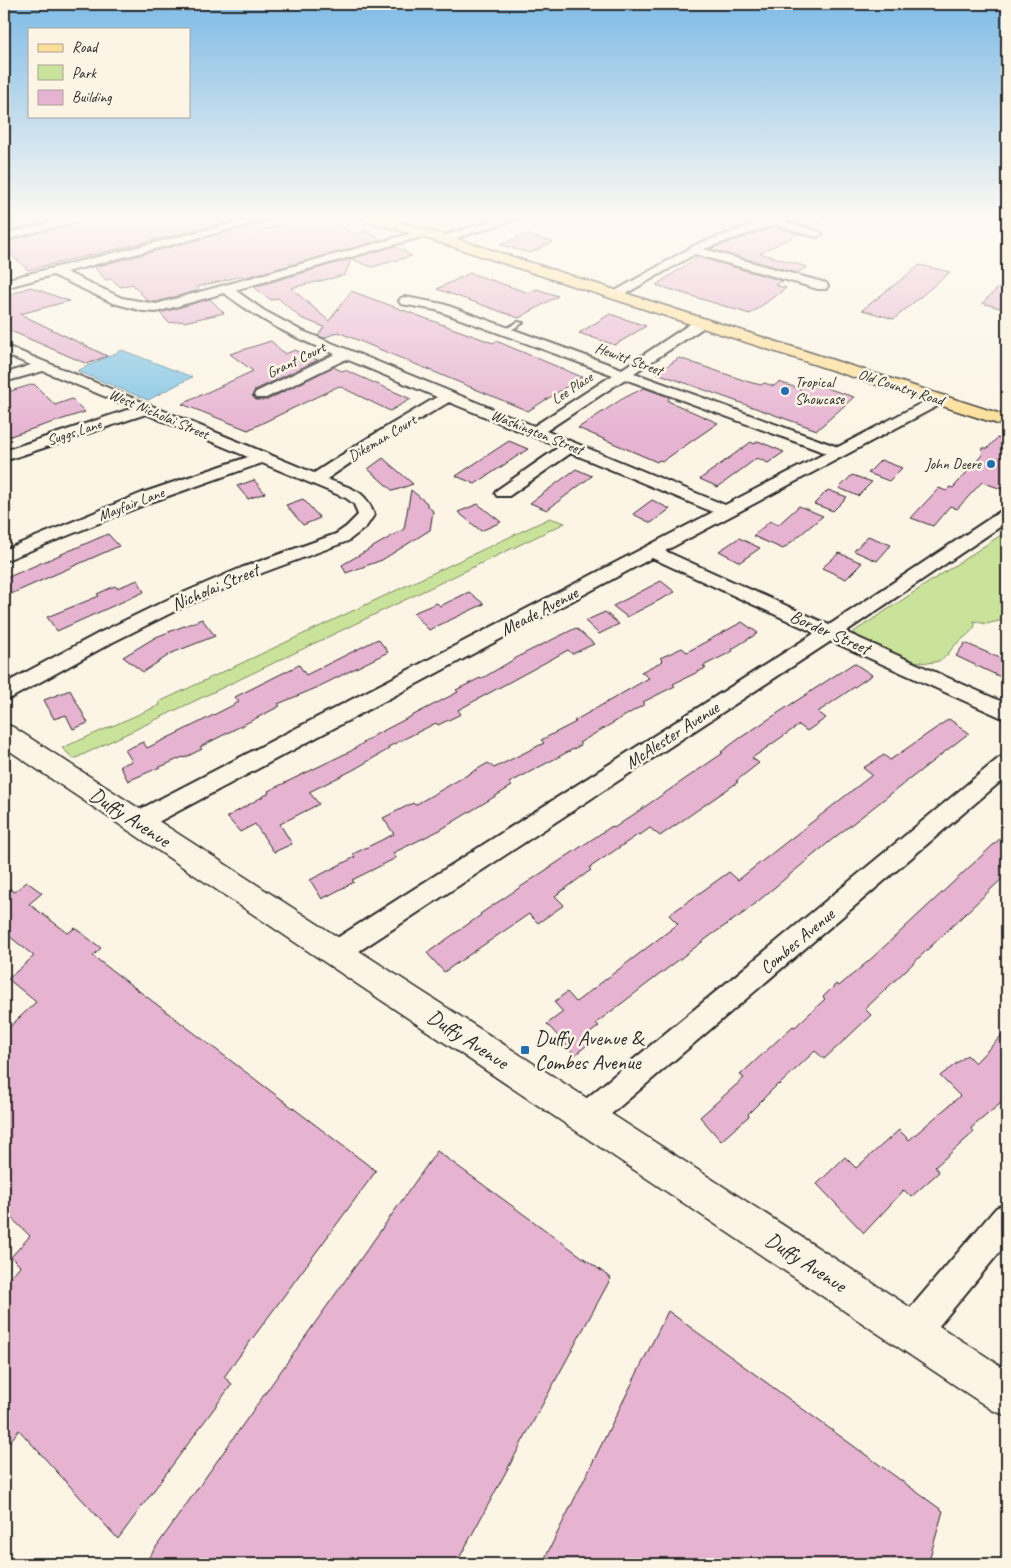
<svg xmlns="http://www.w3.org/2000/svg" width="1011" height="1568" viewBox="0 0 1011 1568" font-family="Caveat,sans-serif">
<rect width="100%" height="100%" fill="#fcf5e5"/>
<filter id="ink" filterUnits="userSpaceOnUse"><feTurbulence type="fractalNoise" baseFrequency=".02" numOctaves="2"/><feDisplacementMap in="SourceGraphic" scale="10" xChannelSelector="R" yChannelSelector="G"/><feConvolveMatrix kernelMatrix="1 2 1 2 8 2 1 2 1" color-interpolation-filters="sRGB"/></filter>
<g filter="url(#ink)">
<!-- green -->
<g fill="#cae39a" stroke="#7a8762">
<polygon points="550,518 565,523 74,759 62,748 160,705 159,702"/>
<path d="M1007,531v88l-21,5 -12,-3 1,5c-6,9 -13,13 -20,19 -6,7 -10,15 -20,17 -24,5 -62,-19 -83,-29z"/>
</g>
<!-- water -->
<polygon fill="#83c5e4" stroke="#60879a" points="122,350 192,377 148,400 77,371"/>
<!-- building -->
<g fill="#e6b3d1" stroke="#2b2b2b">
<polygon points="48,216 68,216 4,232 4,226"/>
<polygon points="100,216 245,216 247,218 28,270 4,248 4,242"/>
<polygon points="321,216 354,234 365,231 382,240 243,278 242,276 197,287 200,290 156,302 148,301 132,284 121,287 111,279 106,280 94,267 258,224 265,229"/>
<polygon points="742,216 773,216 725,233 719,223"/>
<polygon points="799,216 832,216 810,227 790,222"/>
<polygon points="774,227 798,234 760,253 807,267 797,273 710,249"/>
<polygon points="525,234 553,242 530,253 500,245"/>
<polygon points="395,246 412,256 372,267 351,259 345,275 291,288 329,321 351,291 493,343 496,341 582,377 528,411 338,332 324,338 318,336 324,327 301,318 278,298 271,300 254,287"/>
<polygon points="698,257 783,281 775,285 786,288 750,314 656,285"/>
<polygon points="920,265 950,272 894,319 862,310"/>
<polygon points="470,273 529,293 537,289 558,296 519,318 437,289"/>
<polygon points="1007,280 1007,310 982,303"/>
<polygon points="30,287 69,301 20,314 107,356 87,364 4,328 4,297"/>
<polygon points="210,299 224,313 184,322 183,321 169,323 160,313"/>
<polygon points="610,314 646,326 615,345 579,333"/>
<polygon points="271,341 285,354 295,350 318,360 255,390 252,396 256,400 267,400 333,367 342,371 345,370 411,399 390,411 339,386 248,430 182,404 253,371 230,354"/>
<polygon points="679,358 749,382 761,385 764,383 774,386 779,382 800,389 808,382 854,397 817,430 657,373"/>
<polygon points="34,384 55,405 72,399 85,412 4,438 4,393"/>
<polygon points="644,388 669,397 668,401 718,423 663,461 659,460 657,462 578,428 622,399"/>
<polygon points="997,438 1007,441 1007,491 982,482 957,509 950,506 933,526 911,518 939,488 946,491 950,487 953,488 982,455 983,448 988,448"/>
<polygon points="509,441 528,449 475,484 456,476"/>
<polygon points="758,441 784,452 768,463 757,458 718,487 700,479 751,442 754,444"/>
<polygon points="383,458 413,484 393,491 368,469"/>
<polygon points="881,460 902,468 889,481 868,473"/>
<polygon points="576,469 592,476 547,510 530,503"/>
<polygon points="852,475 872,482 858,496 839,488"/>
<polygon points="254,480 265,493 248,499 237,486"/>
<polygon points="411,490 427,503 427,505 433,511 430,530 382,560 346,573 342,565 404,529"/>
<polygon points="828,490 847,497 833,511 814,504"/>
<polygon points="303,499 320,518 303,525 286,505"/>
<polygon points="652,500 670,509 651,523 633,514"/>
<polygon points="478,504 501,522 481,531 458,512"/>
<polygon points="799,506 823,516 783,549 753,536 770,521 778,525"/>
<polygon points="108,534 119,546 11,594 4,586 4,579"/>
<polygon points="868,536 891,545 877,561 854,551"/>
<polygon points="739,538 760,548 740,562 719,551"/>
<polygon points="839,553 862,563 846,579 822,568"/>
<polygon points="138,580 144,592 57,631 47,617 99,596 97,594 115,586 117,588"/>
<polygon points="661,581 675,592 627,617 613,606"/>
<polygon points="469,592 484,604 429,630 413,613 437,603 440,606"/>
<polygon points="605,612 619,624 599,634 585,621"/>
<polygon points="202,619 215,636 172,653 143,672 123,657 156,637"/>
<polygon points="742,622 758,633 732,649 733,651 703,666 706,668 673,684 675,686 643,702 645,704 579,743 581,745 509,783 512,786 440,830 393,853 396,858 352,880 354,882 322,899 310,880 355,857 353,854 394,834 383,818 413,803 415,805 488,763 494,768 544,743 541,740 576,722 574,721 649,678 641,672 663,661 660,658 682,648 687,652"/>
<polygon points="576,628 594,644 572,654 568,650 537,667 458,710 461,714 438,725 436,723 388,747 389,749 353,770 309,792 319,804 280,824 292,844 274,852 255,824 240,832 227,817 269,793 268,791 351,751 375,735 458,692 456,690 480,678 481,679 523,654"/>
<polygon points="378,639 388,652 316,688 278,704 280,706 200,747 202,749 184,758 183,757 128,781 120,766 132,761 125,750 143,742 147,748 198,723 239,702 235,697 299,665 306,675"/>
<polygon points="965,643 1007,661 1007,680 956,656"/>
<polygon points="854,663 872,675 818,712 826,718 807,731 799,725 752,758 759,763 736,781 738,782 660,836 650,828 640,835 639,834 589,868 591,870 555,896 564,905 538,923 529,914 444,972 427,953 481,915 480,914 612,826 614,828 723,753 721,752 740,738"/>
<polygon points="70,690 88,723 73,729 66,715 54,719 44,700"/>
<polygon points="949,719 969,733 834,838 745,912 710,936 596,1023 599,1026 588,1035 593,1040 575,1055 547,1024 563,1012 554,1002 567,992 576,1002 678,924 669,915 729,872 738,880 872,775 863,768 884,755 890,760"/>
<polygon points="1007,832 1007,874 865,1009 871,1015 848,1037 824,1059 815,1051 779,1085 778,1084 748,1114 749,1116 721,1141 700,1117 744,1078 740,1075 793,1026 795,1027 825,999 823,997 836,984 839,986 872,958"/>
<polygon points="27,882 42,893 29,904 68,933 75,928 101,948 93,956 376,1171 224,1377 232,1384 118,1539 19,1430 4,1449 4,1284 20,1266 11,1257 30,1236 4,1211 4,1032 36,1002 8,979 34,956 4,932 4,884 14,892"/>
<polygon points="1007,1030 1007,1098 971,1128 974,1132 935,1167 939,1172 911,1197 904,1190 864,1233 817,1184 845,1157 856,1168 899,1130 909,1140 960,1096 940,1076 967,1055 975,1063"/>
<polygon points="437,1151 611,1278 456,1564 144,1564"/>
<polygon points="668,1311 943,1511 928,1564 542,1564"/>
</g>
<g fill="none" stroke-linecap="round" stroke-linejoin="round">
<!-- service casing -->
<g stroke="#2b2b2b" stroke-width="4">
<polygon id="service" points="518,322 523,323 507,332 502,331"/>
</g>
<!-- minor casing -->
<g stroke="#2b2b2b" stroke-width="4">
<g id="minor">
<polygon points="78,216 98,216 4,240 4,234"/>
<path d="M263,216h19l-216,56 56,26 34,6 268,-74 4,1 1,2 -1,2 -193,55 28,20 37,20 234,96 79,-51 -177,-65 -35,-6 -2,-3 2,-3 4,-1 38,7 179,65 74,-49h10l1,3 -1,3 -72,47 204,74 97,-51h10l2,3 -2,3 -280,149 164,74 172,-114 6,-1v12l-162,110 162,72v16l-176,-79 -487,320 -9,4 -9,-4 -4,-8 4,-8 489,-312 -163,-75 -507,271 -8,2 -8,-2 -4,-7 4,-7 584,-303 -142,-59 -62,43h-12l-2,-3 2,-3 62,-43 -110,-45 -71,42 -51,35c24,10 39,10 47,36l-8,12 -18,14 -94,35 -71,31 -70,35 -102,56 -7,2v-16l95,-51 70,-34 72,-31 95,-34 10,-7 12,-12 -4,-11 -8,-6 -84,-35 -108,38 -150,60v-11l138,-57 106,-36 -102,-43 -142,47v-10l129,-43 -90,-37 -39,11v-8l27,-9 -27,-11v-9l310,128 54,-35 69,-41 -91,-38 -80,39h-10l-2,-3 2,-3 79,-38c-43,-17 -74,-33 -111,-61l-68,19 -13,-1 -30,-8 -60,-28 -49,13v-8zM625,379l201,74 -101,52 -179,-74z"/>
<polygon points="509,216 527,216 447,241 439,241 437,239 439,237"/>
<polygon points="780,216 797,216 785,222 820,232 822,234 816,237 774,225 703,249 826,283 828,286 826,289 818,289 695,254 620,297 612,297 610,294 697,244"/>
<polygon points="1007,756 1007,776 596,1127 586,1132 576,1127 571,1117 576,1107 999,758"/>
<polygon points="1007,1203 1007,1243 924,1344 912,1349 900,1344 895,1332 900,1320 996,1208"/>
</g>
</g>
<!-- tertiary casing -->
<g stroke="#2b2b2b" stroke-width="3">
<polygon id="tertiary" points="4,724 13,727 1007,1370 1007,1416 992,1410 4,747"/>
</g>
<!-- primary casing -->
<g stroke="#2b2b2b" stroke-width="3">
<polygon id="primary" points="360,216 381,216 448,236 1007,416 1007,427 438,242 361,219"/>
</g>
<!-- service -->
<use href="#service" fill="#fcf5e5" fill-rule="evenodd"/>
<!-- minor -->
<use href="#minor" fill="#fcf5e5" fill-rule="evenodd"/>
<!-- tertiary -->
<use href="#tertiary" fill="#fcf5e5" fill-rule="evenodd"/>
<!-- primary -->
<use href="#primary" fill="#fcde96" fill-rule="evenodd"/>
</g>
</g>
<!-- sky -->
<linearGradient id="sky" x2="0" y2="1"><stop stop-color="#7fbbe6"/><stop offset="0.5" stop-color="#fefaf3"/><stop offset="1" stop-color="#fefaf3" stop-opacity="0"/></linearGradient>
<rect width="1011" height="436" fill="url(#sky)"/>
<!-- markers -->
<g fill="#1f6fb2" stroke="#fcf5e5" stroke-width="2">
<circle cx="785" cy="391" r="5"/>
<circle cx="991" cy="464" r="5"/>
<rect x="520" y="1045" width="10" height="10" rx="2.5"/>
</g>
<g text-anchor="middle" stroke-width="5" stroke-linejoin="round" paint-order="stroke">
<!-- far-street labels -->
<g font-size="15" fill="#2b2b2b" stroke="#fcf5e5">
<text transform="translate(629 359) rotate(20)" y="5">Hewitt Street</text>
<text transform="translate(296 360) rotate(-26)" y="5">Grant Court</text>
<text transform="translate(901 387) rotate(18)" y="5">Old Country Road</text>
<text transform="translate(572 388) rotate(-33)" y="5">Lee Place</text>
<text transform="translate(159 414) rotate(23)" y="5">West Nicholai Street</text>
<text transform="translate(74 432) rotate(-18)" y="5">Suggs Lane</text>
<text transform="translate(537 432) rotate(22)" y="5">Washington Street</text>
<text transform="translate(382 438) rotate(-31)" y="5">Dikeman Court</text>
<text transform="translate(131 504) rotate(-21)" y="5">Mayfair Lane</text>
</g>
<!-- far-poi labels -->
<g font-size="15" fill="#2b2b2b" stroke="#fcf5e5" text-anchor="start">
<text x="795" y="387">Tropical<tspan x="795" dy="17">Showcase</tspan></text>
<text x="981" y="469" text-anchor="end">John Deere</text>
</g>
<!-- street labels -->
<g font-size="18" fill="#2b2b2b" stroke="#fcf5e5">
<text transform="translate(215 587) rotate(-23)" y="6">Nicholai Street</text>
<text transform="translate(539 611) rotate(-28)" y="6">Meade Avenue</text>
<text transform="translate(830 632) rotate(24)" y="6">Border Street</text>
<text transform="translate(672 735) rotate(-33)" y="6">McAlester Avenue</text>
<text transform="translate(797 941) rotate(-40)" y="6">Combes Avenue</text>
</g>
<!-- near-street labels -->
<g font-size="21" fill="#2b2b2b" stroke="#fcf5e5">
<text transform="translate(130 817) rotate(33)" y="7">Duffy Avenue</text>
<text transform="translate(468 1039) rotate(33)" y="7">Duffy Avenue</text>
<text transform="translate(806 1262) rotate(33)" y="7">Duffy Avenue</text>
</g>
<!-- near-poi labels -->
<g font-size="21" fill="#2b2b2b" stroke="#fcf5e5" text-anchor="start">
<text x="535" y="1045">Duffy Avenue &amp;<tspan x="535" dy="24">Combes Avenue</tspan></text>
</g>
</g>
<!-- margin -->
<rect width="1011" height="1568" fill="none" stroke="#fcf5e5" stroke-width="20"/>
<rect x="10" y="10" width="991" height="1548" fill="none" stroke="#2b2b2b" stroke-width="2" filter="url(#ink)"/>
<!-- legend -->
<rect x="28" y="28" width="162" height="90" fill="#fcf5e5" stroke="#a8a49b"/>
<rect x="38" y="44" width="25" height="8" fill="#fcde96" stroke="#a8a49b"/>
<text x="72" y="52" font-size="15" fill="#2b2b2b">Road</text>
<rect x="38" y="65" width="25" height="15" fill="#cae39a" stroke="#a8a49b"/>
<text x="72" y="78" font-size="15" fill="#2b2b2b">Park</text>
<rect x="38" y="90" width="25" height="15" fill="#e6b3d1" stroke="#a8a49b"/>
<text x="72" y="102" font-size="15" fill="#2b2b2b">Building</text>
</svg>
